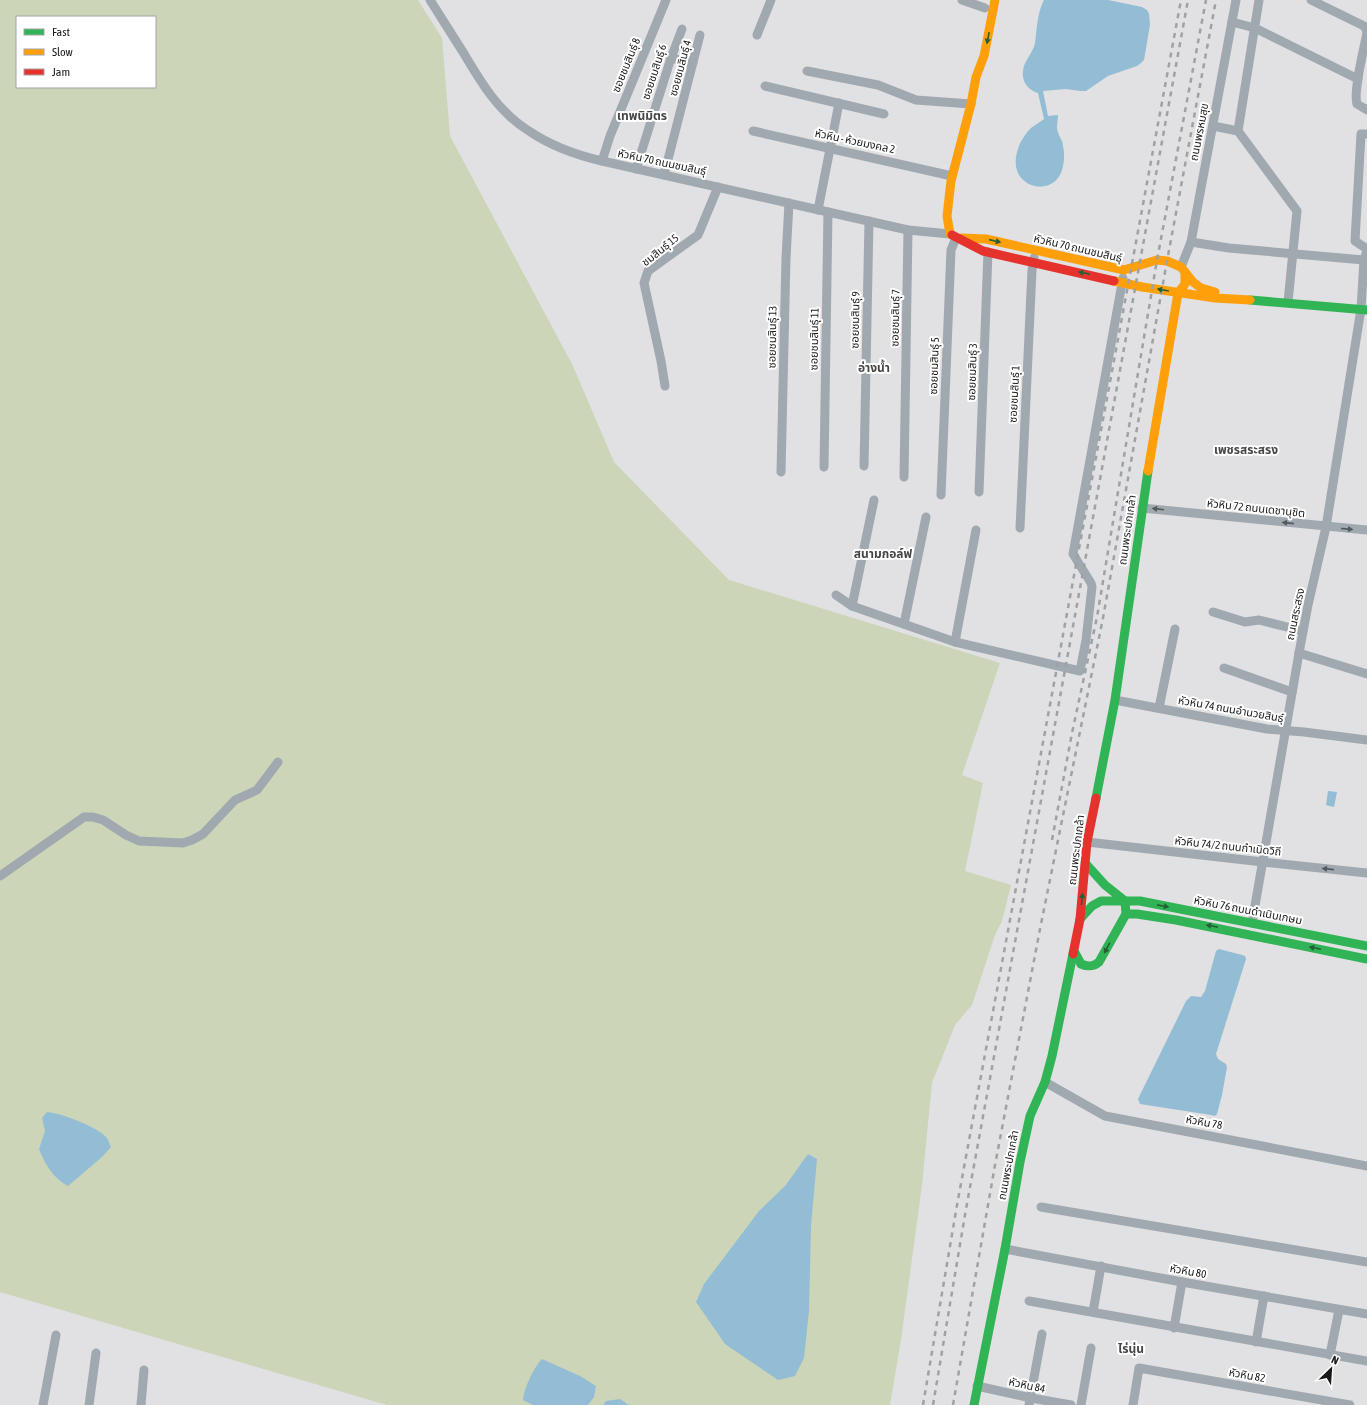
<svg xmlns="http://www.w3.org/2000/svg" width="1367" height="1405" viewBox="0 0 1367 1405" font-family="'Asap Condensed','Noto Sans Thai',sans-serif">
<rect width="100%" height="100%" fill="#e1e0e2"/>
<!-- green -->
<path fill="#cdd5b9" fill-rule="evenodd" d="M0,0h418l24,38 8,98 123,230 41,96 115,118 271,83 -38,112 21,8 -18,88 46,14 -9,36 -7,14 -23,70 -17,20 -23,58 -10,102 -21,155 -11,65h-503l-387,-113zM17,17h138v70h-138z"/>
<!-- water -->
<g fill="#93bdd4">
<path d="M1044,0h64l34,7 5,3 2,4 1,11 -6,35 -3,3 -4,3 -29,10 -22,15h-6l-14,-2 -23,2 5,25 10,-1c0,4 -1,8 -1,12 0,5 3,10 5,14 2,8 3,17 1,25 -6,35 -59,23 -45,-17 2,-7 7,-15 13,-21 4,-3 9,-6 13,-9l-6,-26c-12,-4 -18,-14 -14,-27 3,-8 9,-14 11,-23 2,-14 2,-30 9,-43z"/>
<polygon points="1328,791 1337,792 1334,807 1326,805"/>
<polygon points="1219,949 1242,955 1245,956 1246,959 1216,1054 1218,1059 1226,1064 1227,1067 1222,1095 1217,1114 1215,1116 1211,1115 1140,1104 1138,1099 1186,1001 1191,996 1201,997 1205,991 1216,951"/>
<path d="M47,1112c14,1 48,14 58,24 3,2 4,7 6,11l-9,10 -34,29c-14,-7 -24,-23 -29,-37l6,-18 -3,-13z"/>
<polygon points="808,1154 817,1159 811,1226 809,1311 804,1358 795,1376 778,1380 725,1344 696,1302 704,1284 759,1211 785,1186"/>
<path d="M542,1359l38,17 16,10 -2,11 -6,8h-55l-10,-5c1,-12 11,-33 19,-41z"/>
<polygon points="620,1399 629,1405 603,1405 606,1401"/>
</g>
<g fill="none" stroke-linecap="round" stroke-linejoin="round">
<!-- street -->
<g stroke="#a0a9af" stroke-width="9">
<path d="M430,0c11,17 22,35 33,52 17,29 36,61 66,79 22,15 47,24 73,30l306,69 42,4"/>
<polyline points="962,0 985,8"/>
<path d="M1311,0l53,26 2,3 1,4c-3,15 -14,59 -10,71l10,6"/>
<polyline points="1232,22 1255,28 1358,79"/>
<polyline points="757,35 771,0"/>
<polyline points="671,58 693,63"/>
<polyline points="807,71 878,85 916,100 971,104"/>
<polyline points="765,86 884,114"/>
<polyline points="1213,126 1238,131 1297,211 1288,302"/>
<polyline points="753,131 952,176"/>
<polyline points="1238,131 1259,0"/>
<polyline points="1367,134 1361,134 1355,241 1367,249"/>
<polyline points="602,161 610,136 666,0"/>
<polyline points="636,169 671,58 682,29"/>
<polyline points="664,175 700,35"/>
<polyline points="818,210 839,103"/>
<polyline points="1191,242 1229,248 1364,260"/>
<polyline points="1181,267 1191,242 1236,0"/>
<polyline points="665,386 661,361 644,283 648,271 698,235 718,187"/>
<polyline points="864,466 869,221"/>
<polyline points="824,467 828,212"/>
<polyline points="781,472 786,258 789,203"/>
<polyline points="904,477 908,230"/>
<polyline points="979,492 988,252"/>
<polyline points="941,495 951,250 956,238"/>
<polyline points="1142,508 1367,530"/>
<polyline points="1020,528 1032,270 1034,258"/>
<polyline points="836,595 852,606 955,642 1080,671 1086,640 1092,587 1091,583 1073,554 1123,278"/>
<polyline points="852,606 874,500"/>
<polyline points="1213,612 1245,622 1259,620 1303,631"/>
<polyline points="904,624 926,517"/>
<polyline points="955,642 976,530"/>
<polyline points="1299,653 1367,674"/>
<polyline points="1224,668 1292,692"/>
<polyline points="1115,700 1267,729 1304,732 1367,740"/>
<polyline points="1159,708 1175,629"/>
<polyline points="1087,842 1263,862 1367,873"/>
<polyline points="0,876 84,817 93,817 103,820 126,835 139,841 183,843 192,840 203,834 235,800 257,790 278,762"/>
<polyline points="1252,923 1299,653 1308,605 1326,527 1361,309 1364,260 1367,251"/>
<polyline points="1045,1082 1105,1116 1367,1166"/>
<polyline points="1041,1207 1367,1262"/>
<polyline points="1005,1249 1182,1282 1367,1314"/>
<polyline points="1029,1301 1367,1361"/>
<polyline points="1093,1312 1101,1266"/>
<polyline points="1174,1328 1182,1282"/>
<polyline points="1256,1342 1264,1296"/>
<polyline points="1330,1355 1339,1310"/>
<polyline points="977,1386 1031,1398 1071,1405"/>
<polyline points="43,1405 56,1335"/>
<polyline points="89,1405 96,1353"/>
<polyline points="141,1405 144,1370"/>
<polyline points="1029,1405 1042,1334"/>
<polyline points="1081,1405 1091,1348"/>
<polyline points="1133,1405 1139,1368 1350,1405"/>
</g>
<!-- fast -->
<g stroke="#30b455" stroke-width="9">
<polyline points="1250,300 1367,310"/>
<polyline points="1096,798 1115,700 1148,471"/>
<polyline points="1126,914 1137,914 1176,920 1367,959"/>
<polyline points="1080,919 1092,906 1101,901 1140,901 1367,946"/>
<path d="M1074,951l7,13c7,3 12,3 18,-2l27,-48 -1,-13 -20,-16 -20,-22"/>
<polyline points="974,1405 1005,1249 1020,1162 1030,1116 1045,1082 1052,1056 1073,954"/>
</g>
<!-- slow -->
<g stroke="#ff9f0a" stroke-width="9">
<polyline points="952,235 950,234 947,216 951,181 971,104 976,77 984,56 995,0"/>
<polyline points="962,238 986,239 1124,270 1157,260 1167,261 1181,267 1193,282 1201,288 1215,292"/>
<polyline points="1114,281 1142,287 1215,298 1250,300"/>
<polyline points="1148,471 1178,293 1185,284 1185,272"/>
</g>
<!-- jam -->
<g stroke="#e5322d" stroke-width="9">
<polyline points="952,235 983,251 1114,281"/>
<polyline points="1073,954 1080,919 1087,842 1096,798"/>
</g>
<!-- rail -->
<g stroke="#9da2a6" stroke-width="2.5" stroke-dasharray="5 5" stroke-linecap="butt">
<polyline points="1052,840 1072,733 1097,617 1157,260 1206,0"/>
<polyline points="923,1405 957,1205 1181,0"/>
<polyline points="933,1405 966,1209 1188,0"/>
<polyline points="953,1405 995,1165 1040,929 1103,618 1167,261 1216,0"/>
</g>
</g>
<!-- one-way arrows -->
<defs><path id="oneway-solid" d="M-6-.8H1V-3.2L6.5 0L1 3.2V.8H-6Z"/></defs>
<g fill="#245f35">
<use href="#oneway-solid" transform="translate(988 38) rotate(101)"/>
<use href="#oneway-solid" transform="translate(995 241) rotate(13)"/>
<use href="#oneway-solid" transform="translate(1084 273) rotate(-168)"/>
<use href="#oneway-solid" transform="translate(1163 290) rotate(-170)"/>
<use href="#oneway-solid" transform="translate(1082 899) rotate(-85)"/>
<use href="#oneway-solid" transform="translate(1163 906) rotate(11)"/>
<use href="#oneway-solid" transform="translate(1212 926) rotate(-169)"/>
<use href="#oneway-solid" transform="translate(1107 948) rotate(118)"/>
<use href="#oneway-solid" transform="translate(1315 948) rotate(-168)"/>
</g>
<g fill="#565a5e">
<use href="#oneway-solid" transform="translate(1158 509) rotate(-173)"/>
<use href="#oneway-solid" transform="translate(1288 523) rotate(-174)"/>
<use href="#oneway-solid" transform="translate(1347 529) rotate(5)"/>
<use href="#oneway-solid" transform="translate(1328 869) rotate(-174)"/>
</g>
<g text-anchor="middle" stroke-width="4" stroke-linejoin="round" paint-order="stroke">
<!-- street labels -->
<g font-size="11" fill="#1a1a1b" stroke="#fff">
<text transform="translate(626 65) rotate(-68)" y="4">ซอยชมสินธุ์ 8</text>
<text transform="translate(680 68) rotate(-75)" y="4">ซอยชมสินธุ์ 4</text>
<text transform="translate(654 72) rotate(-72)" y="4">ซอยชมสินธุ์ 6</text>
<text transform="translate(1199 132) rotate(-79)" y="4">ถนนพรหมสุข</text>
<text transform="translate(855 141) rotate(12)" y="4">หัวหิน - ห้วยมงคล 2</text>
<text transform="translate(662 162) rotate(12)" y="4">หัวหิน 70 ถนนชมสินธุ์</text>
<text transform="translate(1078 248) rotate(13)" y="4">หัวหิน 70 ถนนชมสินธุ์</text>
<text transform="translate(660 250) rotate(-39)" y="4">ชมสินธุ์ 15</text>
<text transform="translate(895 318) rotate(-89)" y="4">ซอยชมสินธุ์ 7</text>
<text transform="translate(855 320) rotate(-89)" y="4">ซอยชมสินธุ์ 9</text>
<text transform="translate(772 337) rotate(-89)" y="4">ซอยชมสินธุ์ 13</text>
<text transform="translate(814 339) rotate(-89)" y="4">ซอยชมสินธุ์ 11</text>
<text transform="translate(934 366) rotate(-88)" y="4">ซอยชมสินธุ์ 5</text>
<text transform="translate(972 372) rotate(-88)" y="4">ซอยชมสินธุ์ 3</text>
<text transform="translate(1014 394) rotate(-87)" y="4">ซอยชมสินธุ์ 1</text>
<text transform="translate(1256 508) rotate(6)" y="4">หัวหิน 72 ถนนเดชานุชิต</text>
<text transform="translate(1127 530) rotate(-82)" y="4">ถนนพระปกเกล้า</text>
<text transform="translate(1295 614) rotate(-78)" y="4">ถนนสระสรง</text>
<text transform="translate(1231 709) rotate(10)" y="4">หัวหิน 74 ถนนอำนวยสินธุ์</text>
<text transform="translate(1228 846) rotate(6)" y="4">หัวหิน 74/2 ถนนกำเนิดวิถี</text>
<text transform="translate(1076 850) rotate(-83)" y="4">ถนนพระปกเกล้า</text>
<text transform="translate(1248 910) rotate(11)" y="4">หัวหิน 76 ถนนดำเนินเกษม</text>
<text transform="translate(1204 1122) rotate(10)" y="4">หัวหิน 78</text>
<text transform="translate(1008 1165) rotate(-79)" y="4">ถนนพระปกเกล้า</text>
<text transform="translate(1188 1271) rotate(10)" y="4">หัวหิน 80</text>
<text transform="translate(1247 1375) rotate(10)" y="4">หัวหิน 82</text>
<text transform="translate(1027 1385) rotate(12)" y="4">หัวหิน 84</text>
</g>
<!-- neighbourhood labels -->
<g font-size="12" font-weight="bold" fill="#464648" stroke="#fff">
<text x="642" y="120">เทพนิมิตร</text>
<text x="874" y="372">อ่างน้ำ</text>
<text x="1246" y="454">เพชรสระสรง</text>
<text x="883" y="558">สนามกอล์ฟ</text>
<text x="1131" y="1353">ไร่นุ่น</text>
</g>
</g>
<!-- legend -->
<rect x="16" y="16" width="140" height="72" fill="#ffffff" stroke="#a3a3a4"/>
<rect x="24" y="29" width="20" height="6" fill="#30b455" stroke="#a3a3a4"/>
<text x="52" y="36" font-size="12" fill="#1a1a1b">Fast</text>
<rect x="24" y="49" width="20" height="6" fill="#ff9f0a" stroke="#a3a3a4"/>
<text x="52" y="56" font-size="12" fill="#1a1a1b">Slow</text>
<rect x="24" y="69" width="20" height="6" fill="#e5322d" stroke="#a3a3a4"/>
<text x="52" y="76" font-size="12" fill="#1a1a1b">Jam</text>
<!-- north arrow -->
<g transform="translate(1331 1369) rotate(25)" stroke="#ffffff" stroke-width="3" paint-order="stroke">
<path d="M0-3L7 15L0 10L-7 15Z" fill="#1a1a1b"/>
<text y="-6" font-size="11" font-weight="bold" text-anchor="middle" fill="#1a1a1b">N</text>
</g>
</svg>
